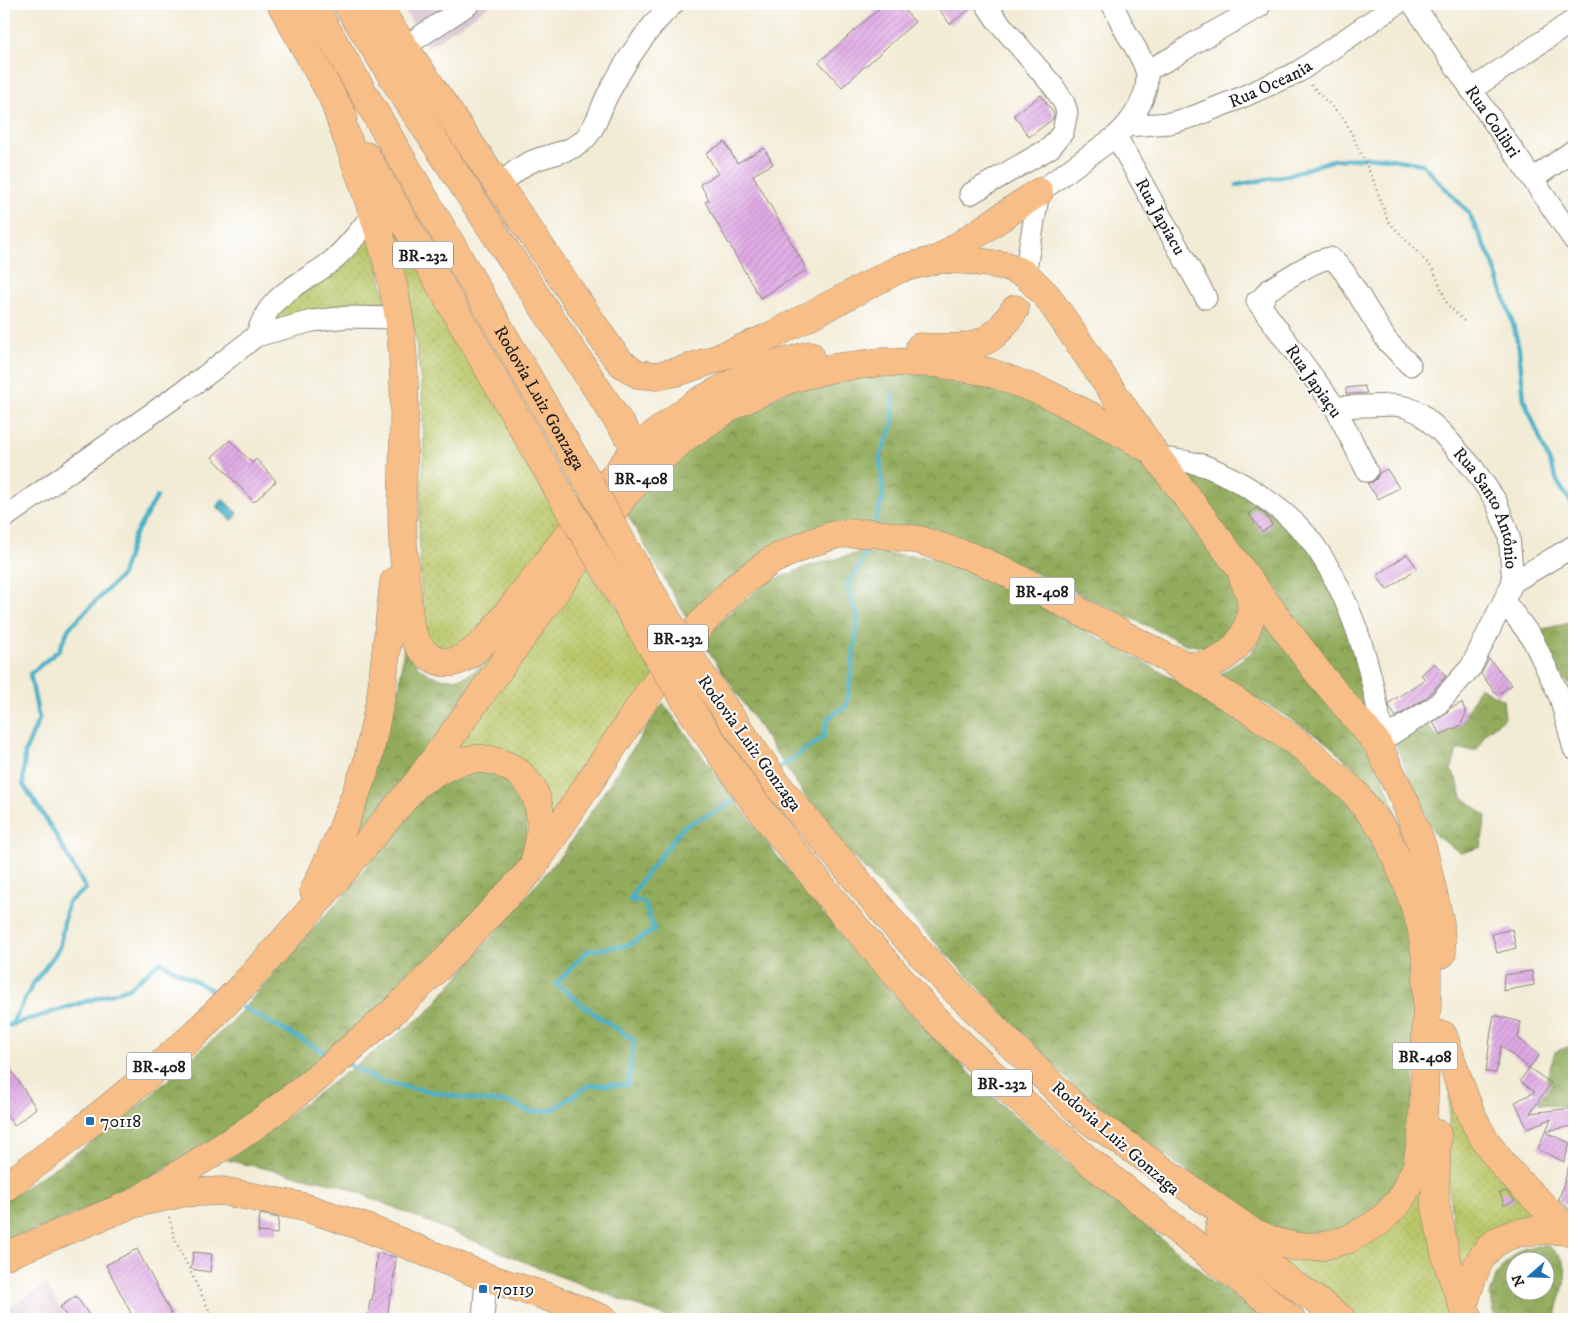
<svg xmlns="http://www.w3.org/2000/svg" width="1578" height="1323" viewBox="0 0 1578 1323" font-family="'IM FELL DW Pica',serif">
<defs>
<pattern id="grass-dots" width="8" height="8" patternUnits="userSpaceOnUse" patternTransform="scale(1.25)"><rect width="8" height="8" fill="#b9c668"/><path d="M2 2h.1M6 6h.1" fill="none" stroke="#9eaa5a" stroke-width="1.8" stroke-linecap="round"/></pattern>
<pattern id="forest-crowns" width="20" height="18" patternUnits="userSpaceOnUse" patternTransform="scale(1.25)"><rect width="20" height="18" fill="#92ab5c"/><path d="M2 6a3 3 0 1 1 6 0M12 15a3 3 0 1 1 6 0" fill="none" stroke="#768a4b"/></pattern>
<pattern id="water-waves" width="16" height="10" patternUnits="userSpaceOnUse" patternTransform="scale(1.25)"><rect width="16" height="10" fill="#48b1c6"/><path d="M0 5q4-4 8 0t8 0" fill="none" stroke="#3b8fa0"/></pattern>
<pattern id="building-hatch" width="6" height="6" patternUnits="userSpaceOnUse" patternTransform="scale(1.25)"><rect width="6" height="6" fill="#dfaae4"/><path d="M-1 1l2-2M0 6l6-6M5 7l2-2" fill="none" stroke="#bf92c3"/></pattern>
</defs>
<rect width="100%" height="100%" fill="#fff"/>
<filter id="ink" filterUnits="userSpaceOnUse"><feTurbulence type="fractalNoise" baseFrequency=".02" numOctaves="2"/><feDisplacementMap in="SourceGraphic" scale="10" xChannelSelector="R" yChannelSelector="G"/><feConvolveMatrix kernelMatrix="1 2 1 2 8 2 1 2 1" color-interpolation-filters="sRGB"/></filter>
<filter id="wash" filterUnits="userSpaceOnUse"><feTurbulence type="fractalNoise" baseFrequency=".0096" numOctaves="4" result="noise"/><feDisplacementMap in="SourceGraphic" scale="20" xChannelSelector="R" yChannelSelector="G"/><feGaussianBlur stdDeviation="1.12" result="paint"/><feColorMatrix in="noise" values="0 0 0 0 0 0 0 0 0 0 0 0 0 0 0 0 0 1.4 0 .05"/><feComposite in="paint" operator="in"/></filter>
<g filter="url(#wash)">
<rect width="100%" height="100%" fill="#f2ebd5"/>
<!-- industrial -->
<g fill="#d1bdcc">
<polygon points="400,4 492,4 428,47"/>
<polygon points="46,1285 66,1319 4,1319 4,1310"/>
</g>
<!-- grass -->
<g fill="url(#grass-dots)" stroke="#6a7142">
<polygon points="393,220 572,514 463,650 432,647 422,623 419,523 424,452 422,392 416,341"/>
<polygon points="371,236 388,309 270,321 280,307 347,258"/>
<polygon points="585,564 628,622 654,678 550,834 448,758"/>
<polygon points="1450,1076 1522,1194 1537,1221 1466,1282 1456,1254 1448,1181"/>
<polygon points="1422,1187 1464,1319 1361,1319 1255,1242"/>
</g>
<!-- forest -->
<g fill="url(#forest-crowns)" stroke="#57643c" fill-rule="evenodd">
<polygon points="887,372 966,376 1022,395 1098,430 1158,477 1224,560 1237,593 1238,606 1237,619 1229,633 1220,642 1208,647 1188,645 1016,564 864,525 689,622 623,507 686,444 812,379"/>
<polygon points="1173,462 1202,468 1293,527 1333,577 1376,728"/>
<polygon points="861,552 938,558 1007,588 1176,680 1301,752 1360,813 1396,877 1416,968 1413,1132 1397,1191 1346,1232 1318,1237 1289,1233 1256,1222 1081,1094 829,832 702,641 730,612 764,584 806,567"/>
<polygon points="1264,617 1374,757 1411,846 1359,772 1325,741 1273,708 1218,676 1251,653 1259,640"/>
<polygon points="1574,622 1574,689 1521,634"/>
<path d="M405,636c4,9 7,21 12,29 6,7 15,11 24,13 27,5 42,-13 58,-31l-88,135 -74,74 31,-73 32,-99z"/>
<polygon points="1479,687 1503,700 1505,718 1486,732 1477,750 1457,750 1451,770 1457,780 1462,797 1486,816 1481,847 1461,853 1436,836 1417,798 1397,748 1396,738 1426,722 1436,736 1461,725"/>
<polygon points="663,703 802,889 902,1003 986,1090 1057,1153 1214,1282 1266,1319 672,1319 546,1271 340,1185 227,1160 427,1013 567,848"/>
<polygon points="461,769 502,774 514,784 525,802 529,852 460,935 266,1108 129,1191 4,1244 4,1201 60,1164 118,1124 156,1091 233,1021 280,965 341,898 413,808 441,776"/>
<polygon points="1574,1044 1574,1109 1539,1103 1555,1052"/>
<path d="M1533,1246h16c4,4 11,9 14,14 8,16 -6,42 -7,59h-60l-6,-23 6,-20 10,-13 12,-12zM1516,1260h30v30h-30z"/>
</g>
<!-- water -->
<polygon fill="url(#water-waves)" stroke="#326671" points="223,499 238,514 232,521 216,506"/>
<g fill="none" stroke-linecap="round" stroke-linejoin="round">
<!-- stream -->
<g stroke="#48b1c6" stroke-width="4.5">
<polyline points="1237,185 1289,175 1333,160 1379,157 1422,164 1468,212 1493,263 1513,324 1519,349 1524,399 1558,483 1574,507"/>
<polyline points="874,525 883,497 880,456 893,425 892,393"/>
<polyline points="777,769 823,738 828,718 847,705 858,619 847,585 861,564 868,542"/>
<polyline points="242,1007 326,1053"/>
<polyline points="4,1025 11,1025 129,988 160,962 215,992"/>
<polyline points="11,1025 33,984 59,949 68,902 86,889 51,827 23,784 25,752 39,719 30,674 59,650 69,628 122,575 134,536 157,497"/>
<polyline points="347,1064 381,1082 475,1100 511,1103 530,1112 552,1110 590,1085 628,1085 634,1040 596,1015 556,984 587,951 629,945 654,930 644,902 630,900 641,881 684,826 722,809 740,795"/>
</g>
</g>
<g id="blocks">
<!-- building -->
<g fill="url(#building-hatch)">
<polygon points="884,4 899,4 915,22 842,87 819,62"/>
<polygon points="935,4 974,4 974,6 950,24"/>
<polygon points="1041,95 1054,114 1053,119 1029,137 1014,115"/>
<polygon points="725,142 737,163 764,148 773,164 753,175 807,270 760,298 705,202 709,200 700,184 718,174 706,153"/>
<polygon points="1364,386 1367,393 1346,394 1346,388"/>
<polygon points="230,440 252,463 256,459 276,481 254,502 212,457"/>
<polygon points="1387,469 1399,488 1378,499 1367,483 1373,482 1377,478 1379,473"/>
<polygon points="1256,508 1266,515 1272,525 1262,532 1249,514"/>
<polygon points="1407,554 1417,568 1387,590 1377,576"/>
<polygon points="1489,659 1512,685 1497,695 1481,674"/>
<polygon points="1434,663 1446,676 1426,698 1396,717 1390,708 1389,703 1425,679 1421,675"/>
<polygon points="1462,703 1466,713 1461,725 1440,735 1433,722 1443,716 1452,707"/>
<polygon points="1512,929 1516,948 1497,953 1492,934"/>
<polygon points="1532,971 1534,985 1503,991 1504,975"/>
<polygon points="1494,1015 1521,1022 1518,1038 1539,1055 1529,1068 1501,1046 1496,1073 1486,1072 1491,1030"/>
<polygon points="4,1059 36,1108 14,1126 4,1110"/>
<polygon points="1529,1068 1551,1083 1530,1113 1572,1108 1572,1126 1546,1131 1551,1119 1527,1128 1515,1102 1535,1092 1520,1081"/>
<polygon points="1545,1132 1570,1143 1564,1162 1538,1149"/>
<polygon points="1571,1159 1574,1159 1574,1214 1559,1199"/>
<polygon points="1506,1191 1515,1201 1504,1205 1500,1193"/>
<polygon points="260,1214 279,1218 277,1234 258,1232"/>
<polygon points="137,1249 174,1319 134,1319 106,1265"/>
<polygon points="193,1252 212,1254 210,1272 191,1269"/>
<polygon points="377,1253 396,1257 392,1295 390,1295 387,1319 368,1317 370,1300 372,1300"/>
<polygon points="76,1296 92,1319 68,1319 60,1307"/>
</g>
</g>
</g>
<g filter="url(#ink)">
<use href="#blocks" fill-opacity="0" stroke="#878478" stroke-width="1"/>
<g fill="none" stroke-linecap="round" stroke-linejoin="round">
<!-- minor casing -->
<g stroke="#878478" stroke-width="23">
<g id="minor">
<path id="s1" d="M1413,4l161,236"/>
<polyline points="404,47 469,4"/>
<polyline points="1146,71 1173,57 1194,43 1259,7"/>
<polyline points="1471,90 1574,20"/>
<path id="s2" d="M1127,126l43,-3 25,-7 43,-17 60,-27 99,-68"/>
<path id="s3" d="M1116,136l90,162"/>
<polyline points="1533,179 1574,150"/>
<path d="M499,187c11,-12 21,-21 36,-27 16,-6 36,-8 49,-20 12,-12 16,-30 23,-44 18,-34 38,-66 66,-92"/>
<polyline points="970,194 1050,148 1063,132 1067,112 1064,103 1054,87 996,19 986,4"/>
<path d="M1025,274l14,-82 77,-56c17,-15 35,-43 30,-66 -4,-13 -13,-26 -20,-38 -5,-9 -9,-19 -14,-28"/>
<path d="M256,336c4,-10 7,-19 14,-28 15,-20 42,-31 62,-47 16,-14 28,-30 41,-47"/>
<path id="s4" d="M1335,407l59,-2 12,2 14,6 21,19 32,36 23,33 13,35 4,46 -42,85 -35,39 -59,37"/>
<path d="M1157,457c15,3 33,4 48,9 35,13 85,46 107,76 41,57 61,130 71,198"/>
<path d="M1367,471l-32,-64 -78,-106 7,-3 2,-5 4,-4c15,-9 43,-29 60,-31l7,5 8,10 42,68 23,24"/>
<polyline points="4,518 205,376 256,336 312,321 348,317 399,318"/>
<polyline points="1513,582 1574,546"/>
<polyline points="1504,601 1532,638 1544,663 1560,697 1574,749"/>
<polyline points="483,1319 486,1277"/>
</g>
</g>
<!-- highway casing -->
<g stroke="#878478" stroke-width="29">
<g id="highway">
<polyline points="281,4 343,116"/>
<path id="s5" d="M312,4l277,479"/>
<polyline points="347,4 400,89 636,448"/>
<polyline points="375,4 610,349 621,363 638,374 657,376 680,371 716,359 767,338 899,269 939,259 965,260 1007,266 1025,274 1047,296 1157,457 1317,671 1377,743 1406,804 1423,849 1440,923 1442,954"/>
<path d="M334,101c24,70 54,143 65,217 9,64 4,129 3,193 0,35 4,71 7,106 1,5 1,11 3,15 6,19 24,35 45,29 12,-4 22,-15 31,-23l148,-190 60,-45 61,-33 53,-15"/>
<polyline points="366,156 567,505"/>
<polyline points="939,259 1039,192"/>
<path d="M920,347c27,1 58,5 78,-16 7,-7 12,-15 17,-22"/>
<path d="M1175,660c3,2 7,4 11,5 37,7 69,-29 65,-65 -1,-7 -5,-16 -8,-22"/>
<path d="M421,781c13,-8 26,-16 41,-20 14,-4 29,-2 41,3 40,16 43,59 32,95"/>
<polyline points="779,787 899,930 948,983 1083,1115 1097,1126"/>
<polyline points="755,803 838,907 932,1016 994,1076 1090,1162 1291,1319"/>
<polyline points="314,891 340,835 367,764 381,696 394,582"/>
<path d="M1443,1035c11,31 20,64 35,93 22,41 59,71 91,103"/>
<polyline points="1437,1134 1435,1202 1446,1258 1463,1307 1470,1319"/>
<polyline points="4,1188 85,1127 144,1079 195,1034 251,977 298,925 418,782 623,497 645,473 683,439 735,404 790,379 833,368 883,362 936,363 989,372 1043,392 1089,415 1146,447"/>
<polyline points="132,1204 243,1134 268,1116 311,1083 393,1012 445,961 531,870 646,697 701,624 737,586 772,560 810,543 838,534 872,533 919,540 972,557 1002,570 1160,654 1259,716 1303,747 1354,792 1385,832 1409,888 1421,926 1427,964 1427,1001 1424,1099 1422,1136 1417,1166 1400,1201 1379,1222 1349,1239 1323,1246 1297,1247 1279,1243 1252,1232 1083,1115"/>
<polyline points="1219,1228 1246,1250 1342,1319"/>
<polyline points="4,1256 132,1204 182,1193 222,1191 304,1207 364,1227 486,1277 545,1296 604,1319"/>
<path d="M1463,1307c6,-18 10,-39 22,-54 19,-25 57,-24 84,-22"/>
</g>
</g>
<!-- path -->
<g stroke="#878478" stroke-width="2.5" stroke-dasharray="1 4" stroke-linecap="butt">
<polyline points="1311,85 1345,120 1372,177 1388,221 1433,269 1448,305 1464,321"/>
<polyline points="169,1217 175,1240 211,1314 222,1319"/>
</g>
<!-- minor -->
<use href="#minor" stroke="#fff" stroke-width="21"/>
<!-- highway -->
<use href="#highway" stroke="#f7be87" stroke-width="28"/>
<!-- highway-bridge casing -->
<g stroke="#878478" stroke-width="29" stroke-linecap="butt">
<g id="highway-bridge">
<polyline points="589,483 633,562 696,667 779,787"/>
<polyline points="567,505 639,626 700,724 755,803"/>
</g>
</g>
<!-- highway-bridge -->
<use href="#highway-bridge" stroke="#f7be87" stroke-width="28"/>
</g>
</g>
<!-- markers -->
<g fill="#1f6fb2" stroke="#fff" stroke-width="2">
<rect x="85" y="1116" width="10" height="10" rx="2.5"/>
<rect x="478" y="1284" width="10" height="10" rx="2.5"/>
</g>
<g text-anchor="middle" stroke-width="4" stroke-linejoin="round" paint-order="stroke">
<!-- shield labels -->
<g fill="#fff" stroke="#606060" stroke-width="1">
<rect x="393" y="241.5" width="60" height="27" rx="4"/>
<rect x="608.5" y="464.5" width="65" height="27" rx="4"/>
<rect x="1009.5" y="577.5" width="65" height="27" rx="4"/>
<rect x="648" y="624.5" width="60" height="27" rx="4"/>
<rect x="1392.5" y="1042.5" width="65" height="27" rx="4"/>
<rect x="126.5" y="1052.5" width="65" height="27" rx="4"/>
<rect x="972" y="1069.5" width="60" height="27" rx="4"/>
</g>
<g font-size="16" font-weight="bold" fill="#1c1c1c">
<text x="423" y="261">BR-232</text>
<text x="641" y="484">BR-408</text>
<text x="1042" y="597">BR-408</text>
<text x="678" y="644">BR-232</text>
<text x="1425" y="1062">BR-408</text>
<text x="159" y="1072">BR-408</text>
<text x="1002" y="1089">BR-232</text>
</g>
<!-- street labels -->
<g font-size="18" fill="#1c1c1c" stroke="#fff">
<text dy="6" stroke="none"><textPath href="#s2" startOffset="151">Rua Oceania</textPath></text>
<text dy="6" stroke="none"><textPath href="#s1" startOffset="142">Rua Colibri</textPath></text>
<text dy="6" stroke="none"><textPath href="#s3" startOffset="92">Rua Japiacu</textPath></text>
<text transform="translate(1314 381) rotate(55)" y="6">Rua Japiaçu</text>
<text dy="6" stroke="none"><textPath href="#s5" startOffset="455">Rodovia Luiz Gonzaga</textPath></text>
<text dy="6" stroke="none"><textPath href="#s4" startOffset="206">Rua Santo Antônio</textPath></text>
<text transform="translate(750 743) rotate(54)" y="6">Rodovia Luiz Gonzaga</text>
<text transform="translate(1116 1138) rotate(41)" y="6">Rodovia Luiz Gonzaga</text>
</g>
<!-- poi labels -->
<g font-size="18" fill="#1c1c1c" stroke="#fff" text-anchor="start">
<text x="100" y="1127">70118</text>
<text x="493" y="1295">70119</text>
</g>
</g>
<!-- margin -->
<rect width="1578" height="1323" fill="none" stroke="#fff" stroke-width="20"/>
<!-- north arrow -->
<g transform="translate(1530 1276) rotate(250)"><circle r="24" fill="#ffffff" stroke="#a4a4a4"/>
<path d="M0-4L9 19L0 12L-9 19Z" fill="#1f6fb2"/>
<text y="-8" font-size="14" font-weight="bold" text-anchor="middle" fill="#1c1c1c">N</text>
</g>
</svg>
